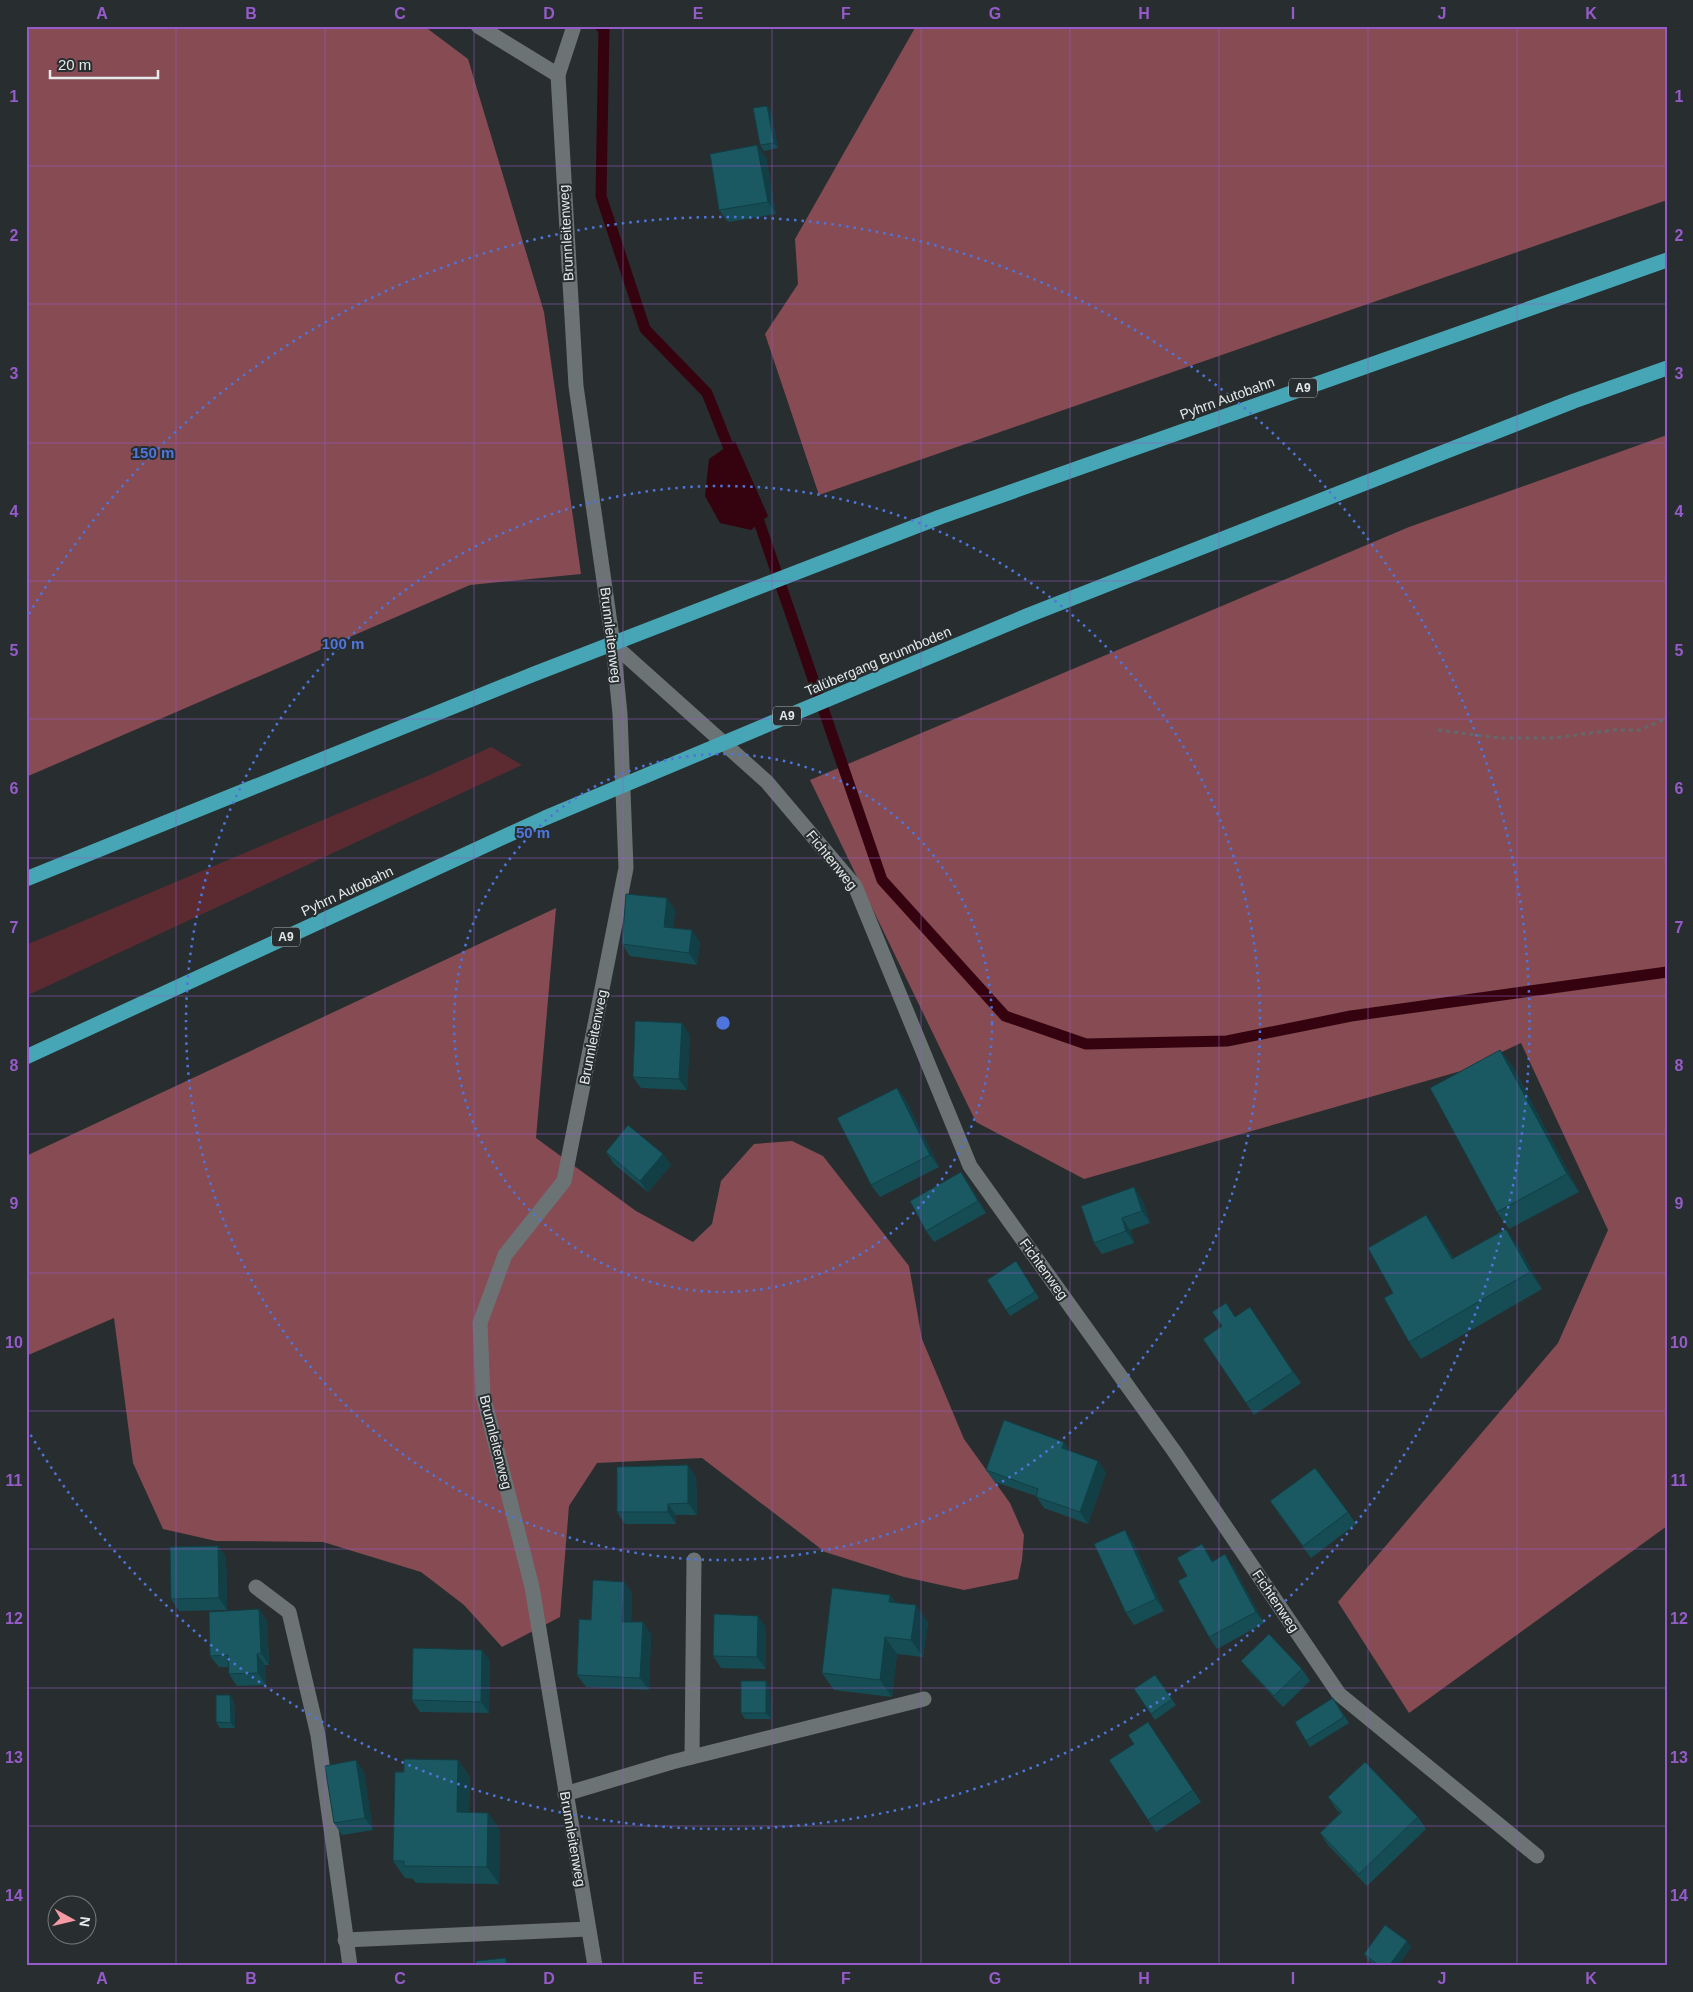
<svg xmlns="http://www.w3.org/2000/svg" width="1693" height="1992" viewBox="0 0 1693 1992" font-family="Helvetica,sans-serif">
<rect width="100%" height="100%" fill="#282e2f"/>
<!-- green -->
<polygon fill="#5c2b32" points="491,747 522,765 26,996 26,945 432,774"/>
<!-- forest -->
<g fill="#864b53">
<polygon points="26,26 424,26 468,59 544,312 581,574 470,585 26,777"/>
<polygon points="916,26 1667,26 1667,200 819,495 765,334 798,284 795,239"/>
<polygon points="1667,435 1667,1526 1409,1713 1338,1602 1558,1343 1608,1230 1521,1043 1461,1071 1084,1179 976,1122 810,780 1409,527"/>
<polygon points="556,908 536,1138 636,1211 693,1242 712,1224 721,1181 754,1144 792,1141 823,1156 909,1266 922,1339 964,1439 1010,1503 1024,1535 1022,1560 1018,1579 964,1590 904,1577 825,1552 702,1458 597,1463 569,1506 560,1617 502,1647 464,1605 421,1572 323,1542 216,1541 163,1529 133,1463 114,1318 26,1356 26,1156"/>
</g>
<!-- water -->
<polygon fill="#35030f" points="735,441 768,516 751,530 720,523 705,496 709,459"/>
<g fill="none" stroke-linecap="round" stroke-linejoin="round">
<!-- stream -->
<g stroke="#35030f" stroke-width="11">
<polyline points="600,26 604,29 601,196 645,329 707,393 734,461"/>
<polyline points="755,510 882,880 1005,1016 1086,1044 1227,1041 1351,1016 1667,972"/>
</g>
<!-- path -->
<polyline stroke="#63696a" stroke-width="3" stroke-dasharray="4 4" stroke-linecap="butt" points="1438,730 1499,738 1553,738 1615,730 1640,730 1667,718"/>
<!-- minor -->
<g stroke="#6c7374" stroke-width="15">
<polyline points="478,26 558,75 574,26"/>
<polyline points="558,75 576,386 613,644 620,714 626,868 564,1181 505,1255 480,1323 483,1395 532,1587 595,1966"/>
<polyline points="613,644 767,782 855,886 970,1166 1174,1451 1339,1694 1537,1856"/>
<polyline points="256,1587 289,1612 318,1735 350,1966"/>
<polyline points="692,1757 694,1560"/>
<polyline points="565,1794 672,1762 924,1699"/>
<polyline points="345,1940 588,1929"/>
</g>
<!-- highway -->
<g stroke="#47a6b5" stroke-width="15">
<polyline points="26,879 534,674 940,517 1667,260"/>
<polyline points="26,1057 545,818 1029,615 1574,401 1667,368"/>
</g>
</g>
<!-- wall -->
<g fill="#164d54">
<polygon points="767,106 771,112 778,148 764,151 760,145"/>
<polygon points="766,157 776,214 728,222 719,210"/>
<polygon points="667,898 675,910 673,928 700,942 697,965 630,956 622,944"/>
<polygon points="690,1035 687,1090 641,1088 633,1077"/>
<polygon points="1500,1050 1513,1067 1579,1192 1509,1229 1497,1212"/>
<polygon points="897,1088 905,1099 939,1167 880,1197 871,1185"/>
<polygon points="606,1152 663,1154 671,1165 648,1192 614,1164"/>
<polygon points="961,1172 969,1184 986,1213 934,1242 926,1231"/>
<polygon points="1142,1199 1150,1223 1130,1230 1134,1243 1102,1254 1094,1243"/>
<polygon points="1438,1232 1454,1259 1518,1246 1542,1289 1421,1359 1409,1342 1393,1293"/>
<polygon points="1020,1267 1039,1298 1010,1316 1006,1310"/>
<polygon points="1250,1307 1301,1383 1254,1415 1246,1403 1222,1326"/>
<polygon points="1064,1442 1070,1451 1098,1461 1106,1473 1088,1524 1044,1508 1036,1496 995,1482 986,1470"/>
<polygon points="696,1477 697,1515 676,1515 676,1524 625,1524 617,1512"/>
<polygon points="1348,1512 1356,1524 1311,1558 1278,1513"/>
<polygon points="1133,1542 1164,1611 1134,1625 1126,1613"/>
<polygon points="1202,1544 1213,1561 1233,1566 1264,1623 1217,1649 1209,1637 1187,1576"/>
<polygon points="218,1546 226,1557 227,1610 179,1611 171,1599"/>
<polygon points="624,1582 632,1593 631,1622 651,1634 649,1690 586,1687 577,1675 591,1620"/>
<polygon points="890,1595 896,1603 928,1622 923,1657 897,1654 892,1697 834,1690 822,1673"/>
<polygon points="259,1609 267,1621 269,1665 265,1665 266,1685 237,1686 229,1674 229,1667 219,1667 210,1656"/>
<polygon points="766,1627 766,1669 721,1668 713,1656"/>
<polygon points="482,1650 490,1661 489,1713 420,1712 412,1700"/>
<polygon points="1241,1661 1302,1669 1310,1681 1283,1707 1250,1672"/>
<polygon points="1155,1675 1176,1705 1155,1720 1134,1689"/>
<polygon points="766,1681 770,1687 771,1719 745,1719 741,1713"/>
<polygon points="234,1701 235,1728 220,1728 216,1722"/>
<polygon points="1337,1704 1349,1723 1310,1747 1306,1741"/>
<polygon points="1148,1722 1201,1802 1156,1832 1148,1820 1134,1744"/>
<polygon points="458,1760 470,1777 469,1813 488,1813 500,1830 499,1884 416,1883 413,1879 405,1878 393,1861 404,1772"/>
<polygon points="364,1772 373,1830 342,1835 334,1823"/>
<polygon points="1328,1797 1418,1817 1426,1829 1367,1886 1328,1845 1320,1833 1340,1813 1336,1809"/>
<polygon points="1407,1941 1411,1947 1398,1966 1376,1966 1368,1960 1364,1954"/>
</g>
<!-- shaded-wall -->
<g fill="#123e45">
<polygon points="767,106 771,112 778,148 774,143"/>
<polygon points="757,145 766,157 776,214 768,202"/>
<polygon points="667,898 675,910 672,939 664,927"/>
<polygon points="692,930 700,942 697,965 689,953"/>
<polygon points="682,1023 690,1035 687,1090 679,1079"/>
<polygon points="1500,1050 1513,1067 1579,1192 1567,1174"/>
<polygon points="897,1088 905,1099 939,1167 930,1155"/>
<polygon points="663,1154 671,1165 648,1192 640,1181"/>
<polygon points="961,1172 969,1184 986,1213 978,1201"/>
<polygon points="1134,1187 1142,1199 1150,1223 1142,1211"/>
<polygon points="1426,1215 1438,1232 1464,1277 1452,1259"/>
<polygon points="1122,1218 1130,1230 1134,1243 1126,1231"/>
<polygon points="1506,1229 1518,1246 1542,1289 1530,1272"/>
<polygon points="1064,1442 1072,1454 1062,1448"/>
<polygon points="1098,1461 1106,1473 1088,1524 1080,1512"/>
<polygon points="688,1465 696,1477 697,1515 688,1503"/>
<polygon points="668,1504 676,1515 676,1524 668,1512"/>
<polygon points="1125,1530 1133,1542 1164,1611 1156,1599"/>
<polygon points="1202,1544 1210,1556 1220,1574 1212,1562"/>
<polygon points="218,1546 226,1557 227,1610 219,1598"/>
<polygon points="1225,1554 1233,1566 1264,1623 1256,1612"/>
<polygon points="624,1582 632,1593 631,1633 622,1622"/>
<polygon points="890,1595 902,1612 889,1602"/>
<polygon points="916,1605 928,1622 923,1657 911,1640"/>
<polygon points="259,1609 267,1621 269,1665 261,1653"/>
<polygon points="758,1616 766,1627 766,1669 757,1657"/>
<polygon points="643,1622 651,1634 649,1690 640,1678"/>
<polygon points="885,1637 897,1654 892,1697 880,1680"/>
<polygon points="482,1650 490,1661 489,1713 481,1702"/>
<polygon points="257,1654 265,1665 266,1685 258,1673"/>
<polygon points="766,1681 770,1687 771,1719 766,1713"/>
<polygon points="230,1695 234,1701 235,1728 231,1723"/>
<polygon points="356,1760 364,1772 373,1830 365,1818"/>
<polygon points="458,1760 470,1777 469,1830 457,1812"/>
<polygon points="488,1813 500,1830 499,1884 487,1867"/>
<polygon points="1407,1941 1411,1947 1398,1966 1389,1966"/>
<polygon points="506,1958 511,1966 506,1966"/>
</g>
<!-- building -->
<g fill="#1a5962" stroke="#123e45">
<polygon points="767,106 774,143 760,145 753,108"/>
<polygon points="757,145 768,202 719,210 710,154"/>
<polygon points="626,894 667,898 664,927 692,930 689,953 622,944"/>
<polygon points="635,1021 682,1023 679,1079 633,1077"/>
<polygon points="1500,1050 1567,1174 1497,1212 1430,1088"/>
<polygon points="897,1088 930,1155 871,1185 837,1118"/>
<polygon points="628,1125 663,1154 640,1181 606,1152"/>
<polygon points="961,1172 978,1201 926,1231 910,1201"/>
<polygon points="1134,1187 1142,1211 1122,1218 1126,1231 1094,1243 1081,1206"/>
<polygon points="1426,1215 1452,1259 1506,1229 1530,1272 1409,1342 1384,1298 1393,1293 1368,1248"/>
<polygon points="1016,1261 1035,1292 1006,1310 987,1280"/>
<polygon points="1226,1303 1235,1317 1250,1307 1293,1372 1246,1403 1203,1339 1222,1326 1212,1312"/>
<polygon points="1004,1420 1064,1442 1062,1448 1098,1461 1080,1512 1036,1497 1038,1489 986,1470"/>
<polygon points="688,1465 688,1503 668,1504 668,1512 617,1512 617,1467"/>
<polygon points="1315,1468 1348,1512 1303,1546 1270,1501"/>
<polygon points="1125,1530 1156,1599 1126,1613 1094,1544"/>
<polygon points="1202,1544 1212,1562 1225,1554 1256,1612 1209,1637 1178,1581 1187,1576 1177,1558"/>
<polygon points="218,1546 219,1598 171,1599 170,1547"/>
<polygon points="593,1580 624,1582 622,1622 643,1622 640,1678 577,1675 579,1619 591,1620"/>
<polygon points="832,1588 890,1595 889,1602 916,1605 911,1640 885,1637 880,1680 822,1673"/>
<polygon points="259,1609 261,1653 257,1654 258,1673 229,1674 228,1655 210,1656 209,1612"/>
<polygon points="714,1614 758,1616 757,1657 713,1656"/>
<polygon points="1269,1634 1302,1669 1274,1696 1241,1661"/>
<polygon points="413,1648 482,1650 481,1702 412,1700"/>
<polygon points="1155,1675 1172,1699 1151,1714 1134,1689"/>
<rect x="741" y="1681" width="25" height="32"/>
<polygon points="216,1695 230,1695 231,1723 216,1722"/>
<polygon points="1333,1698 1344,1717 1306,1741 1295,1722"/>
<polygon points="1148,1722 1193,1790 1148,1820 1109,1760 1134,1744 1128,1735"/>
<polygon points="404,1759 458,1760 457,1812 488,1813 487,1867 404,1866 404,1861 393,1861 395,1772 404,1772"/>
<polygon points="356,1760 365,1818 334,1823 325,1766"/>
<polygon points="1365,1762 1418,1817 1359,1874 1320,1833 1342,1812 1328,1797"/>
<polygon points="1385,1925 1407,1941 1389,1966 1380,1966 1364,1954"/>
<polygon points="506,1958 506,1966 476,1966 476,1961"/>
</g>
<!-- grid -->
<path fill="none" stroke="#965bca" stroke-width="1" stroke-opacity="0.55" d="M176,26v1940M325,26v1940M474,26v1940M623,26v1940M772,26v1940M921,26v1940M1070,26v1940M1219,26v1940M1368,26v1940M1517,26v1940M26,166h1641M26,304h1641M26,443h1641M26,581h1641M26,719h1641M26,858h1641M26,996h1641M26,1134h1641M26,1273h1641M26,1411h1641M26,1549h1641M26,1688h1641M26,1826h1641"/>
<!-- distance rings -->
<g fill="none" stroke="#4f75dc" stroke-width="2.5" stroke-dasharray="2.5 5">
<circle cx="723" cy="1023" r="269"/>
<circle cx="723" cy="1023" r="537"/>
<path d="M29 614A806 806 0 1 1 29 1432"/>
</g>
<g text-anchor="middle" stroke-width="4" stroke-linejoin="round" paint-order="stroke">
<!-- shield labels -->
<g fill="#282e2f" stroke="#acb1b2" stroke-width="1">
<rect x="1289" y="378.5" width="28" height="19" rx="4"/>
<rect x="773" y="706.5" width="28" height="19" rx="4"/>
<rect x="272" y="927.5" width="28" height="19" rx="4"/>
</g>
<g font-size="12" font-weight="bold" fill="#e5e9ea">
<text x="1303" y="392">A9</text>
<text x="787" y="720">A9</text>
<text x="286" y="941">A9</text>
</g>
<!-- street labels -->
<g font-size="14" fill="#e5e9ea" stroke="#282e2f">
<text transform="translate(566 233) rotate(-93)" y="5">Brunnleitenweg</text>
<text transform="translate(1227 398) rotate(-20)" y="5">Pyhrn Autobahn</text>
<text transform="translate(611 635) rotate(83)" y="5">Brunnleitenweg</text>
<text transform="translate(878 661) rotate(-23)" y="5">Talübergang Brunnboden</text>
<text transform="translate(832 860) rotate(51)" y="5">Fichtenweg</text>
<text transform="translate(347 891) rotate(-25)" y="5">Pyhrn Autobahn</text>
<text transform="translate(593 1037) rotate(-79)" y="5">Brunnleitenweg</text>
<text transform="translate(1044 1269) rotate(54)" y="5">Fichtenweg</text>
<text transform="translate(496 1442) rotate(76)" y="5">Brunnleitenweg</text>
<text transform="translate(1276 1601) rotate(56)" y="5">Fichtenweg</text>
<text transform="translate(573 1839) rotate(80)" y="5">Brunnleitenweg</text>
</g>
</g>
<circle cx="723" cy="1023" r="8" fill="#4f75dc" stroke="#282e2f" stroke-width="2.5"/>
<g font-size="15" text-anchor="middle" font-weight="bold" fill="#4f75dc" stroke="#282e2f" stroke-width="4" stroke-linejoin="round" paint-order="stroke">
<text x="153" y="458">150 m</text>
<text x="343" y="649">100 m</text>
<text x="533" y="838">50 m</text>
</g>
<!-- border -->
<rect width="1693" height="1992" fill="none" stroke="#282e2f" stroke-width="55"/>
<!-- north arrow -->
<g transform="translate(72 1920) rotate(98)"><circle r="24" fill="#282e2f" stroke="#74797a"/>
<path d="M0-4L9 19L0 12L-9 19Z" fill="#f49aa5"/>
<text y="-8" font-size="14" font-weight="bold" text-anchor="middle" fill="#e5e9ea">N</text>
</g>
<!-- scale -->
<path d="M50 70v8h108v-8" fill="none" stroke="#e5e9ea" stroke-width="2.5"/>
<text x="58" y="70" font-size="15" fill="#e5e9ea" stroke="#282e2f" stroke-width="4" paint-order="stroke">20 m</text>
<rect x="28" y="28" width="1638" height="1936" fill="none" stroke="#965bca" stroke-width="2"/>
<g font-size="16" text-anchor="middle" font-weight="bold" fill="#965bca">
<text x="102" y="19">A</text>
<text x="251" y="19">B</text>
<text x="400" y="19">C</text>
<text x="549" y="19">D</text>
<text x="698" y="19">E</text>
<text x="846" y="19">F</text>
<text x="995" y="19">G</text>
<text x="1144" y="19">H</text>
<text x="1293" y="19">I</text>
<text x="1442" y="19">J</text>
<text x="1591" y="19">K</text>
<text x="14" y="102">1</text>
<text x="1679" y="102">1</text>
<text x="14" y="241">2</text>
<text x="1679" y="241">2</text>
<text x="14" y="379">3</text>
<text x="1679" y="379">3</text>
<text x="14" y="517">4</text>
<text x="1679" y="517">4</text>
<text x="14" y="656">5</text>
<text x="1679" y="656">5</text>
<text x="14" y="794">6</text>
<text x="1679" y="794">6</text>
<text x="14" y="933">7</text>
<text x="1679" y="933">7</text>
<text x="14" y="1071">8</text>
<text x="1679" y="1071">8</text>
<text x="14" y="1209">9</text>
<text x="1679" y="1209">9</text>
<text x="14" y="1348">10</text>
<text x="1679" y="1348">10</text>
<text x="14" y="1486">11</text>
<text x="1679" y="1486">11</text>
<text x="14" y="1624">12</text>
<text x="1679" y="1624">12</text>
<text x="14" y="1763">13</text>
<text x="1679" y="1763">13</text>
<text x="14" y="1901">14</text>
<text x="1679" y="1901">14</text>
<text x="102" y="1984">A</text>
<text x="251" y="1984">B</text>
<text x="400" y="1984">C</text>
<text x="549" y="1984">D</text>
<text x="698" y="1984">E</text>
<text x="846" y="1984">F</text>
<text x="995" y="1984">G</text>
<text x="1144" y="1984">H</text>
<text x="1293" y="1984">I</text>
<text x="1442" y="1984">J</text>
<text x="1591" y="1984">K</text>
</g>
</svg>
